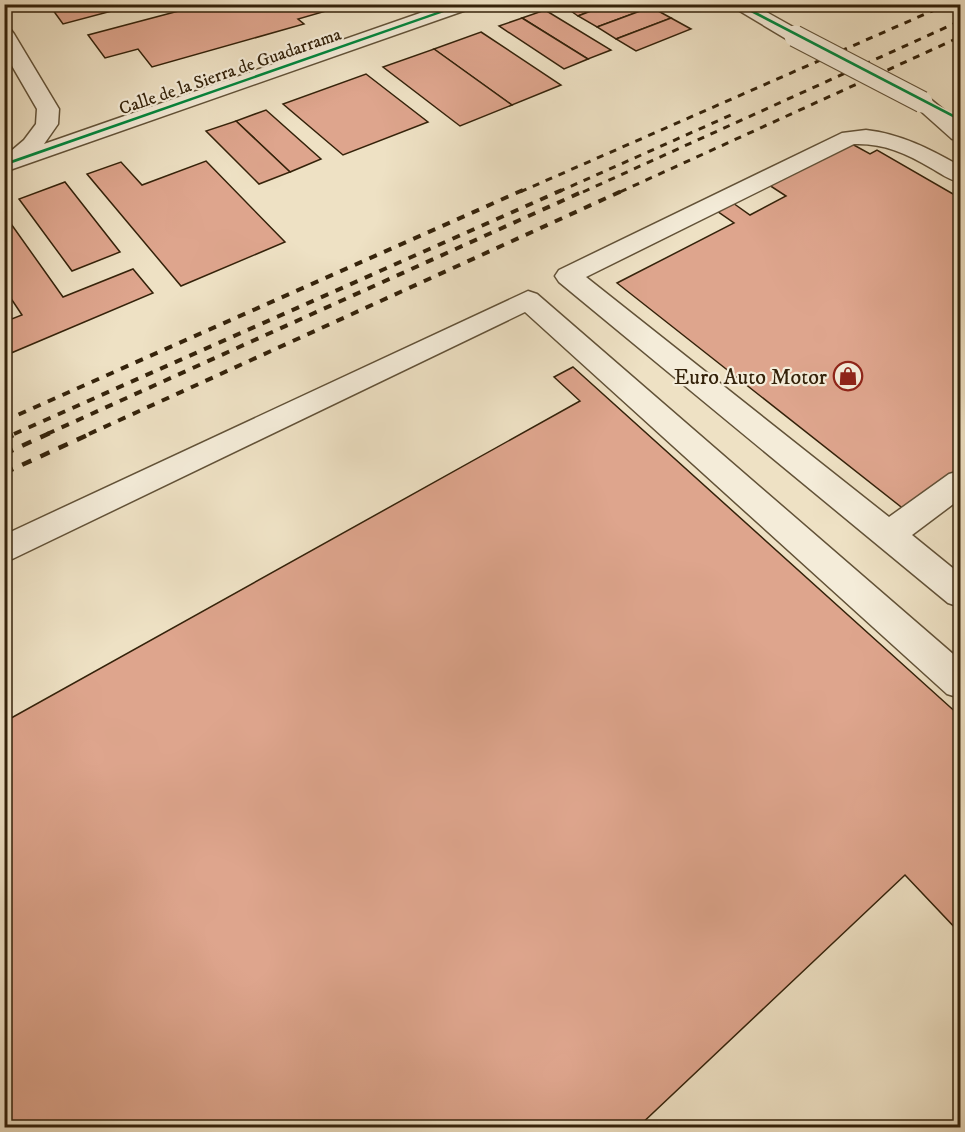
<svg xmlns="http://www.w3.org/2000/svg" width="965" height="1132" viewBox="0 0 965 1132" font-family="'IM FELL DW Pica',serif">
<rect width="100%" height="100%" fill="#eee1c4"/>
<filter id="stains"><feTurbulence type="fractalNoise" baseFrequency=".00333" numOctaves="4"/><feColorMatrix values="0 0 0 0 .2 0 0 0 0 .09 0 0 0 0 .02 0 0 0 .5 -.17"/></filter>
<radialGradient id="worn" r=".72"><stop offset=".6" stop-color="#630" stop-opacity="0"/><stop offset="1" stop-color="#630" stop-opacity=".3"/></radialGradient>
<!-- building -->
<g fill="#dea58d" stroke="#34220a" stroke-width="1.5">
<polygon points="55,4 138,4 63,24 50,6"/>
<polygon points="205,4 350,4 298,19 304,24 152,67 138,49 105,58 88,35"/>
<polygon points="561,4 609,4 578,16"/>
<polygon points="609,4 647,4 651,7 597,27 578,16"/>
<polygon points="651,7 671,18 616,39 597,27"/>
<polygon points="545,10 611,50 588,59 522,18"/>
<polygon points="522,18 588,59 564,69 499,26"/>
<polygon points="671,18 691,29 636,51 616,39"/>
<polygon points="481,32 561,85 512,105 434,49"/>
<polygon points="434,49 512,105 460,126 383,67"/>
<polygon points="366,74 428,122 343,155 283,104"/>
<polygon points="266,110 321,159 290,172 236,121"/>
<polygon points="236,121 290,172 259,184 206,131"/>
<polygon points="852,144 870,154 877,150 960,198 960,469 905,510 617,283 734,223 717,211 733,203 750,215 786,196 769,185"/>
<polygon points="206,161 285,242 181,286 87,174 121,162 142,185"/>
<polygon points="65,182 120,252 72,271 19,199"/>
<polygon points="4,214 63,297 133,269 153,293 4,356 4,322 22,315 4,288"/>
<polygon points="573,367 960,716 960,933 905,875 637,1128 4,1128 4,722 580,401 554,377"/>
</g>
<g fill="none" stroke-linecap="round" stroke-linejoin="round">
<!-- minor casing -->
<g stroke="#625238" stroke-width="3">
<g id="minor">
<polygon points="446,4 474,4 472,8 4,172 4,157 24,140 36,124 37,109 4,52 4,28 11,30 14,34 59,109 58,124 44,144"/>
<polygon points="728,4 752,4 802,32 805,36 802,40 788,40"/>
<polygon points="922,96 929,98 960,123 960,140 952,139 915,106 911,102 915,98"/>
<path d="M866,130c35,4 64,19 94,36v16c-11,-2 -20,-9 -29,-14 -25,-15 -48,-25 -77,-24l-268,133 303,240 60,-43 11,-3v28l-48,36 48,39v33l-12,-4 -389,-321 -4,-6 4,-6 283,-137z"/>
<polygon points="528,291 537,294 960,660 960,698 947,694 525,312 4,563 4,535"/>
</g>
</g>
<!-- minor -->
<use href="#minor" fill="#f4ecd9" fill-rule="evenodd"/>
<!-- rail-far2 -->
<g stroke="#34220a" stroke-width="3" stroke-dasharray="7 7" stroke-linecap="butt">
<polyline points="520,192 948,4"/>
<polyline points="558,192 731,115"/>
<polyline points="583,192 960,21"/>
<polyline points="620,192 960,37"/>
</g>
<!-- rail-far1 -->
<g stroke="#34220a" stroke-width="4" stroke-dasharray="8 8" stroke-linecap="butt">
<polyline points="4,421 523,190"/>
<polyline points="14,434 562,190"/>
<polyline points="47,434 586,190"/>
<polyline points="89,434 624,190"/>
</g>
<!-- rail -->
<g stroke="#34220a" stroke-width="4.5" stroke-dasharray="10 10" stroke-linecap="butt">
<polyline points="4,439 18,433"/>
<polyline points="4,454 50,433"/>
<polyline points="4,473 92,433"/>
</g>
<!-- minor-bridge casing -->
<g stroke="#625238" stroke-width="23" stroke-linecap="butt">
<polyline id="minor-bridge" points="795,36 922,102"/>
</g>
<!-- minor-bridge -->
<use href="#minor-bridge" stroke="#f4ecd9" stroke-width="21"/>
<!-- cycleway casing -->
<g stroke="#f4ecd9" stroke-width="3">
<g id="cycleway">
<polygon points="460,4 467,4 4,166 4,163"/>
<polygon points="735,4 741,4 960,118 960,121"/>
</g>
</g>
<!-- cycleway -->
<use href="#cycleway" fill="#00873e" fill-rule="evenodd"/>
</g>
<!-- icons -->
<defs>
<g id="shop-ring" transform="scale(1.5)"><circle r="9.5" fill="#f4ecd9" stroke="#8f2418" stroke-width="1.5"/><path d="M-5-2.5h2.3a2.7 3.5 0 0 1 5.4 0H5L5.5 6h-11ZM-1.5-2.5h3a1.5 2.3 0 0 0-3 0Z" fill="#8f2418"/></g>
</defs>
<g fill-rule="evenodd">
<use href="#shop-ring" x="848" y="376"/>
</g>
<g text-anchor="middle" stroke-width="4.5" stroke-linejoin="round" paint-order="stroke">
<!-- far-street labels -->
<g font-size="18" fill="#34220a" stroke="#f4ecd9">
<text transform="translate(230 71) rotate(-19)" y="6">Calle de la Sierra de Guadarrama</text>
</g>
<!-- poi labels -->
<g font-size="22" fill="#34220a" stroke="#f4ecd9" text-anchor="end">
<text x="827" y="384">Euro Auto Motor</text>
</g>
</g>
<!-- margin -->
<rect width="965" height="1132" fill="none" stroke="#eee1c4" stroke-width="24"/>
<rect x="6" y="6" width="953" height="1120" fill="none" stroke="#34220a" stroke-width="3"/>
<rect x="12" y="12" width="941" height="1108" fill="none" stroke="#34220a" stroke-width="1.5"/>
<rect width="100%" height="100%" filter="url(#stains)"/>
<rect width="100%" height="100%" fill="url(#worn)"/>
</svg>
